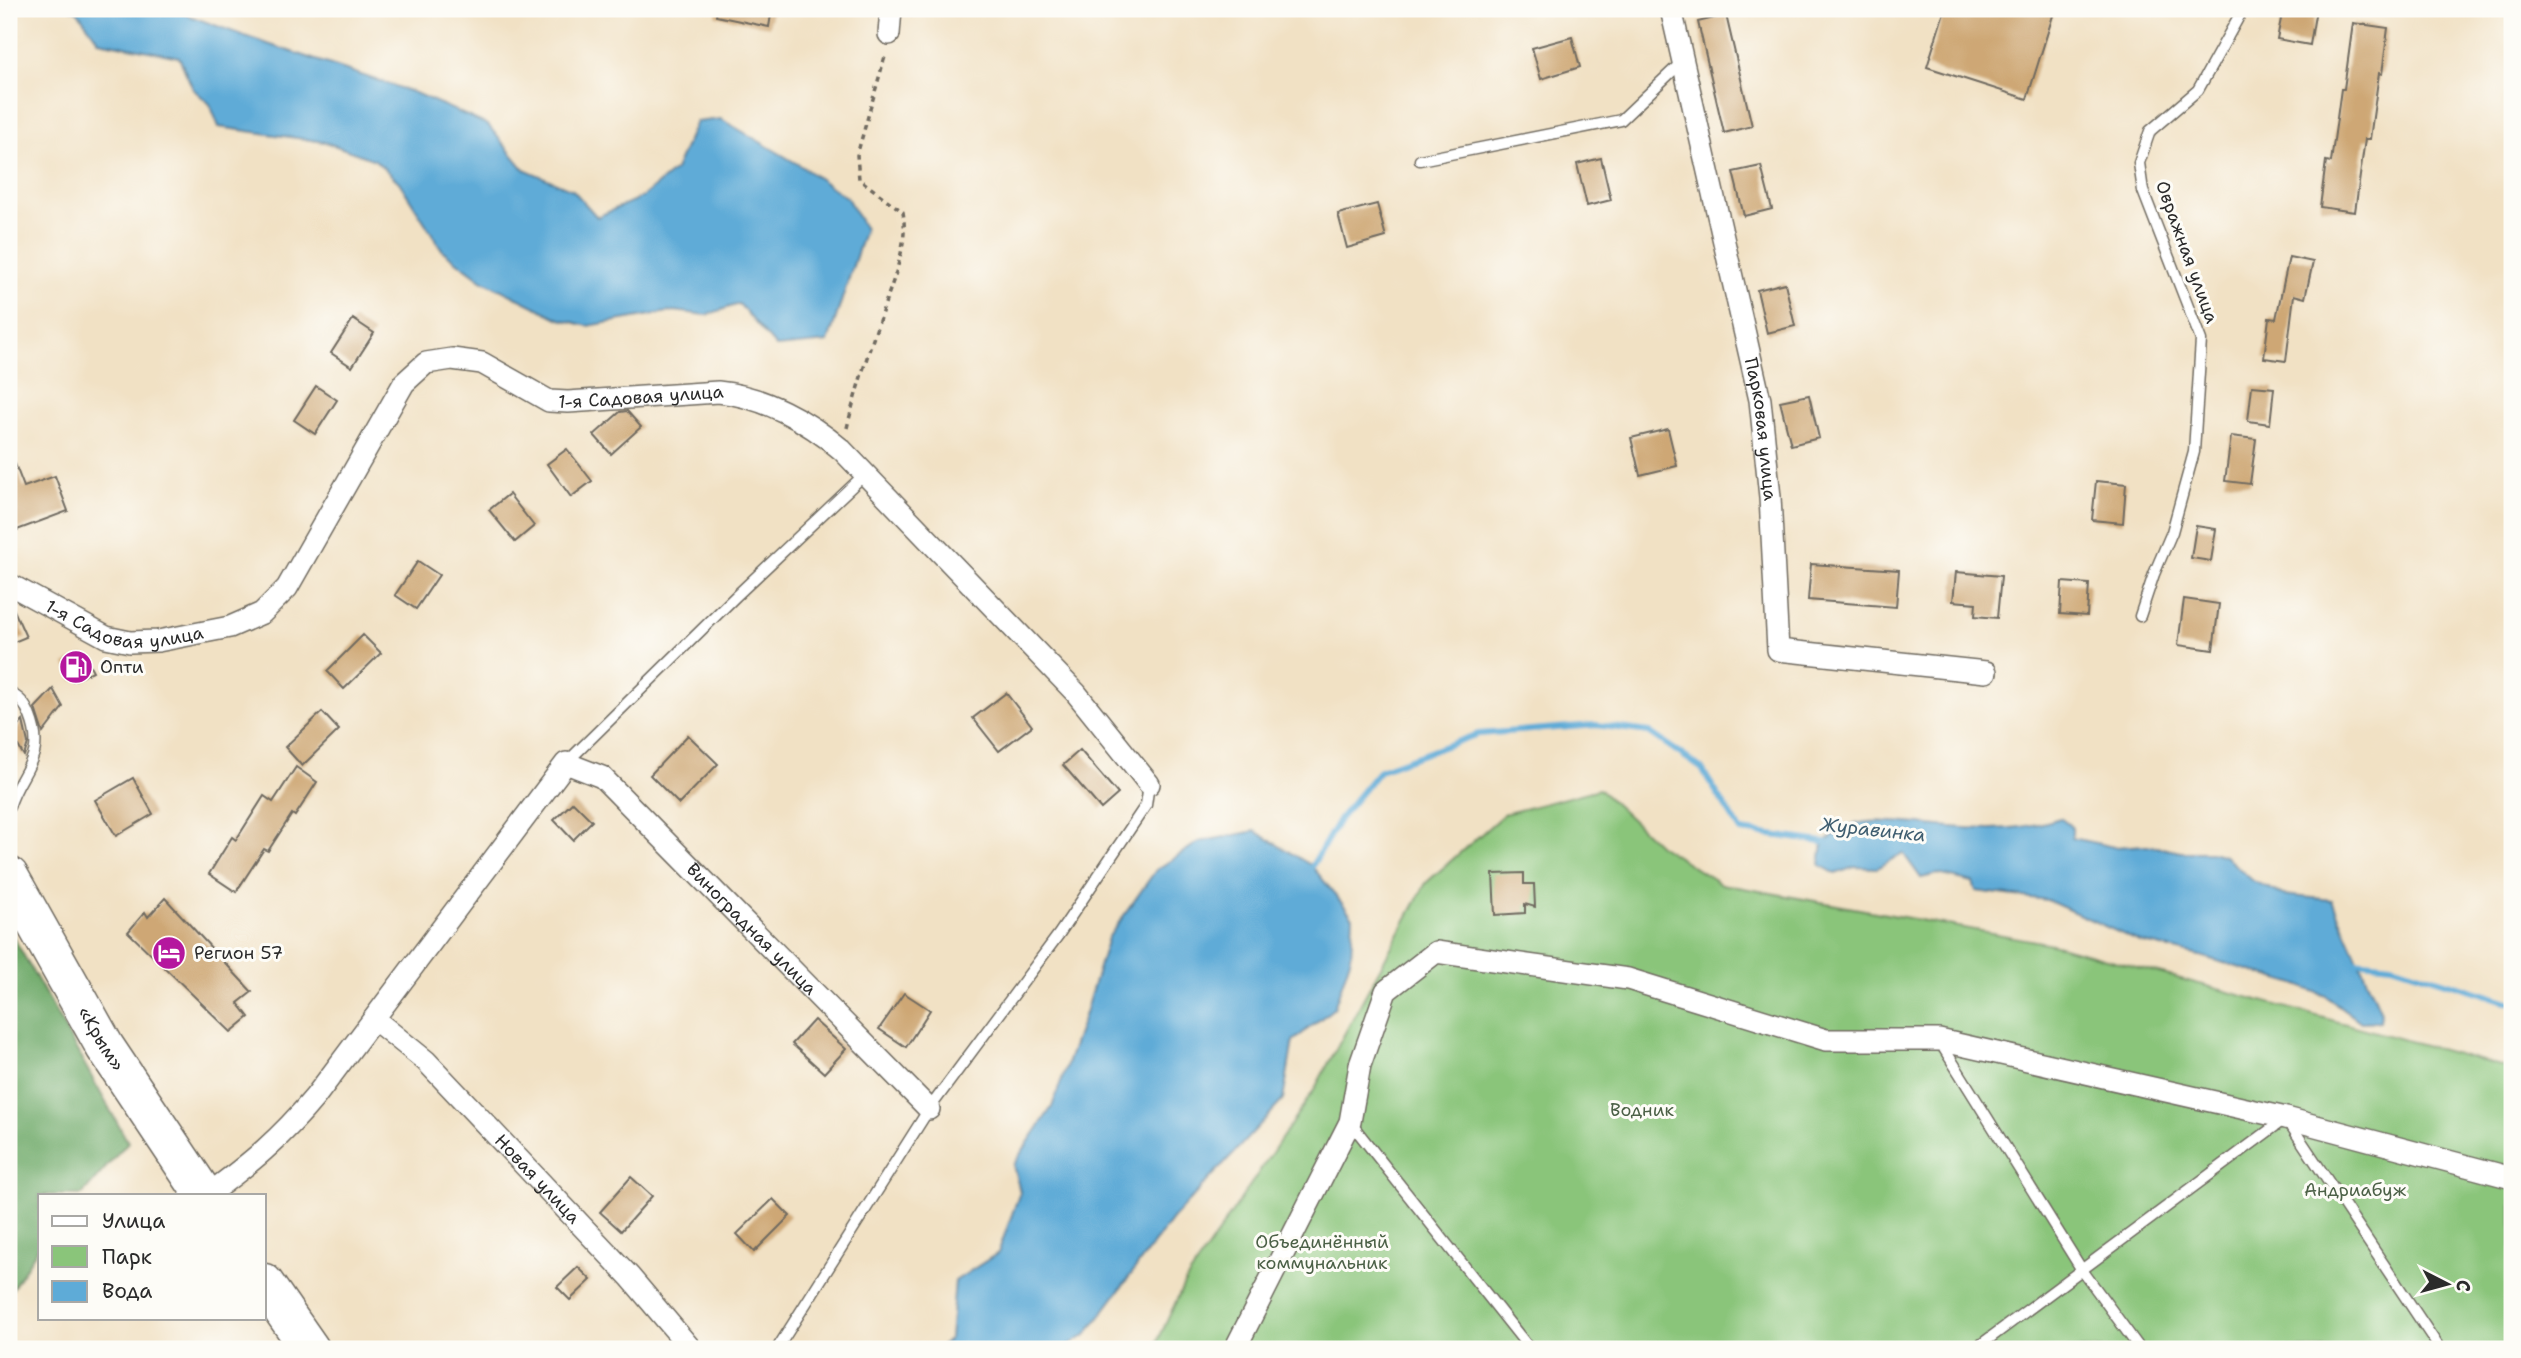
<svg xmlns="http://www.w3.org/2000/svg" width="2521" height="1358" viewBox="0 0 2521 1358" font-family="'Shantell Sans',sans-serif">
<rect width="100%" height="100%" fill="#fdfcf7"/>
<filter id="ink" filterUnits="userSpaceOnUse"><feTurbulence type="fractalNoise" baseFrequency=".0143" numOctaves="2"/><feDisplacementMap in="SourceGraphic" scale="14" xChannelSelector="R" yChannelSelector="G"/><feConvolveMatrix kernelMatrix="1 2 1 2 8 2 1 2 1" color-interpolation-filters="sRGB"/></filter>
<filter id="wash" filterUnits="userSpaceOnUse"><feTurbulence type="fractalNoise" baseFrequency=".00686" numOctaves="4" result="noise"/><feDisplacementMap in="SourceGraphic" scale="28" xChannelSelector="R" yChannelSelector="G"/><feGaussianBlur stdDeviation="1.57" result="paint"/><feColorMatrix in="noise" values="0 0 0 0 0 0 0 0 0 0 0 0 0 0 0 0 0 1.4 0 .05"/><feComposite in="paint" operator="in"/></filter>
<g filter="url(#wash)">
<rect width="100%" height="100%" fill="#f1e1c4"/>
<!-- green -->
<polygon fill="#8ac57a" stroke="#5a7852" stroke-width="2" points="1599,789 1659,845 1721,884 2052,944 2512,1069 2512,1349 1154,1349 1185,1282 1314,1090 1426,883 1504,814"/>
<!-- forest -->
<polygon fill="#6faa6a" stroke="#4d6a4a" stroke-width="2" points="9,929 128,1142 82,1195 40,1195 40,1245 9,1294"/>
<!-- water -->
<g fill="#5eabd7" stroke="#446b81" stroke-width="2">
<polygon points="71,9 171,9 250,38 415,93 488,125 524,169 573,190 597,217 642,197 675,170 696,122 721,119 801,166 847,198 865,229 828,342 776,347 739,304 706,315 674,311 588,326 560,319 483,281 443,251 399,182 375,160 325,142 219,127 210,104 193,89 179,57 99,41 77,11"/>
<path d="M2060,818l12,9v11l42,9 33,-2 34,7h30l14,4 28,25 30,14 49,5 49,112 -1,9 -19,1 -35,-26 -34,-13 -92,-27 -60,-14 -93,-42 -71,-9 -3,-9 -35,-8 -17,4 -18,-25 -26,15 -23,-1 -18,7 -16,-9 3,-22c10,-6 21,-15 33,-19 15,-5 47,-1 64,0 47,5 95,10 140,-6z"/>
<polygon points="1255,831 1312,866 1353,917 1351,957 1334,1008 1293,1041 1283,1100 1173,1218 1086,1335 1062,1349 939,1349 950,1338 955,1281 998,1253 1020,1192 1013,1165 1052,1107 1084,1016 1108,938 1156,870 1199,842"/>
</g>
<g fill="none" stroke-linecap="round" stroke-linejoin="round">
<!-- stream -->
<g stroke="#5eabd7" stroke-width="6">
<polyline points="1312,866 1340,818 1380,770 1478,734 1596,725 1649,732 1701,768 1741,831 1830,843"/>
<polyline points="2354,961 2392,965 2512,1003"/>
</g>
</g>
<g id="blocks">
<!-- building -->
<g fill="#cea774">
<polygon points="717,9 772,9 769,27 716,16"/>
<polygon points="1945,9 2055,9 2027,99 1927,67"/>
<polygon points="2283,9 2316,9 2310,45 2277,39"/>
<polygon points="1726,15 1752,126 1724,133 1698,22"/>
<polygon points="2353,23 2388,28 2382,74 2379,73 2370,139 2365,139 2355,212 2320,207 2326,161 2331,162 2341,89 2344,89"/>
<polygon points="1572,37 1580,67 1541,79 1532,48"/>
<polygon points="1601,158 1611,200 1587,206 1577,164"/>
<polygon points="1761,166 1772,209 1744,216 1733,172"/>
<polygon points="1377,204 1386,237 1347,248 1338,214"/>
<polygon points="2289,257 2313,262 2305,298 2294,295 2286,361 2264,358 2269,318 2276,319"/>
<polygon points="1785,283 1795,326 1767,333 1757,290"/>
<polygon points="353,319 374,333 352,367 331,353"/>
<polygon points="316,386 337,400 315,434 294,420"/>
<polygon points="2252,386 2274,388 2270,424 2248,421"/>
<polygon points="1809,395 1819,438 1791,445 1780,401"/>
<polygon points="627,411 641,427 611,454 594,435 620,412"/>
<polygon points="1668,429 1677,466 1640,475 1631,438"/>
<polygon points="2231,436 2256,439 2250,484 2225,481"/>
<polygon points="567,449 592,481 571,497 547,464"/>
<polygon points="10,451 24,487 55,476 68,511 9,533"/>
<polygon points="2096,481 2126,484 2123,523 2092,520"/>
<polygon points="509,494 534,526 515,542 489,510"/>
<polygon points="2196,526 2216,529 2211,561 2191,558"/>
<polygon points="418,561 439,575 416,609 395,595"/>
<polygon points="1811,564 1899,570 1896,607 1808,600"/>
<polygon points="1956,572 2001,576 1997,618 1975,616 1976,603 1953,601"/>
<polygon points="2062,582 2089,584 2087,616 2060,614"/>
<polygon points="9,599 26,637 9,644"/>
<polygon points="2184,599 2219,604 2213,650 2178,645"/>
<polygon points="363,635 381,653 344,689 327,671"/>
<polygon points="84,654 93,671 73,681 65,664"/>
<polygon points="53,689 63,707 43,733 35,708"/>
<polygon points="1006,693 1032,726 999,751 973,718"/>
<polygon points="322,712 339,730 302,766 285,747"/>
<polygon points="23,721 28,743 24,756 11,734"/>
<polygon points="688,735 718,764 679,804 650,775"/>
<polygon points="1080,750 1118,794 1101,809 1063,765"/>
<polygon points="296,767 317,782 295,816 292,814 268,851 264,849 236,892 209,874 232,837 236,840 264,796 273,802"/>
<polygon points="133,778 153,814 116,836 95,800"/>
<polygon points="573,802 592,821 573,840 554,820"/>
<polygon points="1524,873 1524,884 1534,884 1535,907 1525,904 1525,913 1495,915 1493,874"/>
<polygon points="165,898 252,992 238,1003 249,1017 231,1032 128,932 145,912 148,917"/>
<polygon points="904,993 930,1010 906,1047 879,1029"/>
<polygon points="814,1020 846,1049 824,1073 792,1044"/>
<polygon points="631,1177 652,1196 621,1231 600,1212"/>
<polygon points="773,1199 790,1216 754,1252 737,1234"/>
<polygon points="578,1267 591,1280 570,1300 557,1287"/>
</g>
</g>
</g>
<g filter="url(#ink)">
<use href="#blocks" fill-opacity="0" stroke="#706b61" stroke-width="2"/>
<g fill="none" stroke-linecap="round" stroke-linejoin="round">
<!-- lane casing -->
<g stroke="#706b61" stroke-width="13">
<g id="lane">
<polyline points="1420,160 1621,120 1683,61"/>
<polyline points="2140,616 2154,574 2172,532 2194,452 2201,340 2143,191 2139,163 2150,131 2198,90 2243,9"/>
<path d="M9,693c11,4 17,12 21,23 17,43 -10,54 -21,91"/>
<polyline points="566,763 736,596 865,474"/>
<polyline points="1940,1042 2082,1270 2140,1349"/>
<polyline points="1350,1122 1530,1349"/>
<polyline points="777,1349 929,1109 1059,934 1146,805 1149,784"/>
<polyline points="1975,1349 2286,1118 2440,1349"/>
</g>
</g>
<!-- street casing -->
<g stroke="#706b61" stroke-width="24">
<g id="street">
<path id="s1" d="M1671,9l89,391 10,97 8,153 208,22"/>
<polyline points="889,34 891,9"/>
<path id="s2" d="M9,584l97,53 24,5 28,-1 72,-14 32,-14 25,-25 117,-205 22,-20 26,-4 30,4 67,38 19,1 150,-10c45,4 90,29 124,58l234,243 73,91"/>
<path id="s3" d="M374,1019l52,42 204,216 61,72"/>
<path id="s4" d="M207,1195c44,-32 73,-56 108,-98l251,-334 36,14 327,332"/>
<polyline points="1235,1349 1350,1122 1360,1065 1386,991 1436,952 1628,979 1826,1040 1939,1040 2286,1118 2512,1178"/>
</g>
</g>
<!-- highway casing -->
<g stroke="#706b61" stroke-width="41">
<g id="highway">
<path id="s5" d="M9,876l96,171 99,148"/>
<polyline points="264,1283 310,1349"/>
</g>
</g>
<!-- path -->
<path stroke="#706b61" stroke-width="3.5" stroke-dasharray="5 5" stroke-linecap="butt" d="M847,428c9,-38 21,-74 33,-110 11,-33 29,-71 23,-106l-44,-33 -2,-24 29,-102"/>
<!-- lane -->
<use href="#lane" stroke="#fff" stroke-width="10"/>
<!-- street -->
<use href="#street" stroke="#fff" stroke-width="21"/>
<!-- highway -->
<use href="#highway" stroke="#fff" stroke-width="38"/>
</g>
</g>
<!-- icons -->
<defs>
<g id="fuel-disc" transform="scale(1.75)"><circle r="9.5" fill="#b5179e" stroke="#fdfcf7"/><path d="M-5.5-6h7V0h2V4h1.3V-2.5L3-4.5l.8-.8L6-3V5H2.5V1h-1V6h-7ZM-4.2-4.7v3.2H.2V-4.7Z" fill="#fff"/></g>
<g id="hotel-disc" transform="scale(1.75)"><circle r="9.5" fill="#b5179e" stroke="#fdfcf7"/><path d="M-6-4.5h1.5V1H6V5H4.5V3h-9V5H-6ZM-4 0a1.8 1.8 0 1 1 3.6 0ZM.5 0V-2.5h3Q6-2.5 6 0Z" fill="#fff"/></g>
</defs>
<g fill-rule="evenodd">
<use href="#fuel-disc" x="76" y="667"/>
<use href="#hotel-disc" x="169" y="953"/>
</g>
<g text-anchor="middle" stroke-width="6" stroke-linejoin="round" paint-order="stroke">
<!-- street labels -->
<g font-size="18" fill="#2b2b2b" stroke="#fdfcf7">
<text transform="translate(2187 252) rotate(70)" y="6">Овражная улица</text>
<text dy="6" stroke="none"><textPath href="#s2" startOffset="798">1-я Садовая улица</textPath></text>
<text dy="6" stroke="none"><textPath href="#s1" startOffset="430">Парковая улица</textPath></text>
<text dy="6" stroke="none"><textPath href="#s2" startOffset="126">1-я Садовая улица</textPath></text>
<text dy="6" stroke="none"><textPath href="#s4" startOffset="816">Виноградная улица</textPath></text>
<text dy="6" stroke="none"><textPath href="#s5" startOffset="187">«Крым»</textPath></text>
<text dy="6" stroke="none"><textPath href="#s3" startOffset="229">Новая улица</textPath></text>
</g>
<!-- poi labels -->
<g font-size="18" fill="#2b2b2b" stroke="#fdfcf7" text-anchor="start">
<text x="100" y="673">Опти</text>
<text x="194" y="959">Регион 57</text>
</g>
<!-- park labels -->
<g font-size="18" fill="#4c6147" stroke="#fdfcf7">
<text x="1642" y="1116">Водник</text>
<text x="2355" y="1196">Андриабуж</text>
<text x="1322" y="1248">Объединённый<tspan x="1322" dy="21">коммунальник</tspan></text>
</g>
<!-- water labels -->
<g font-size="19" font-style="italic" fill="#3f5e70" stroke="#fdfcf7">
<text transform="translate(1873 829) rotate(6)" y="7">Журавинка</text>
</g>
</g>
<!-- margin -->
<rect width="2521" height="1358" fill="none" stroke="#fdfcf7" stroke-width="35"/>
<!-- legend -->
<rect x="38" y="1194" width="228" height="126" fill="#fdfcf7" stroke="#a9a8a5" stroke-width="2"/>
<rect x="52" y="1216" width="35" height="10" fill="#ffffff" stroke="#a9a8a5" stroke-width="2"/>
<text x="102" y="1228" font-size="21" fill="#2b2b2b">Улица</text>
<rect x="52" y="1246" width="35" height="21" fill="#8ac57a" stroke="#a9a8a5" stroke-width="2"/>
<text x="102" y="1264" font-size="21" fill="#2b2b2b">Парк</text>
<rect x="52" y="1281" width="35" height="21" fill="#5eabd7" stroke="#a9a8a5" stroke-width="2"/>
<text x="102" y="1298" font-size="21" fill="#2b2b2b">Вода</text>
<!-- north arrow -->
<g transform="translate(2447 1284) rotate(96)" stroke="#fdfcf7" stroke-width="5" paint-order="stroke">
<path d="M0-5L12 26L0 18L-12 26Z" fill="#2b2b2b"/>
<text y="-10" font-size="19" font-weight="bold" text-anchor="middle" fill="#2b2b2b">С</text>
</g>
</svg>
